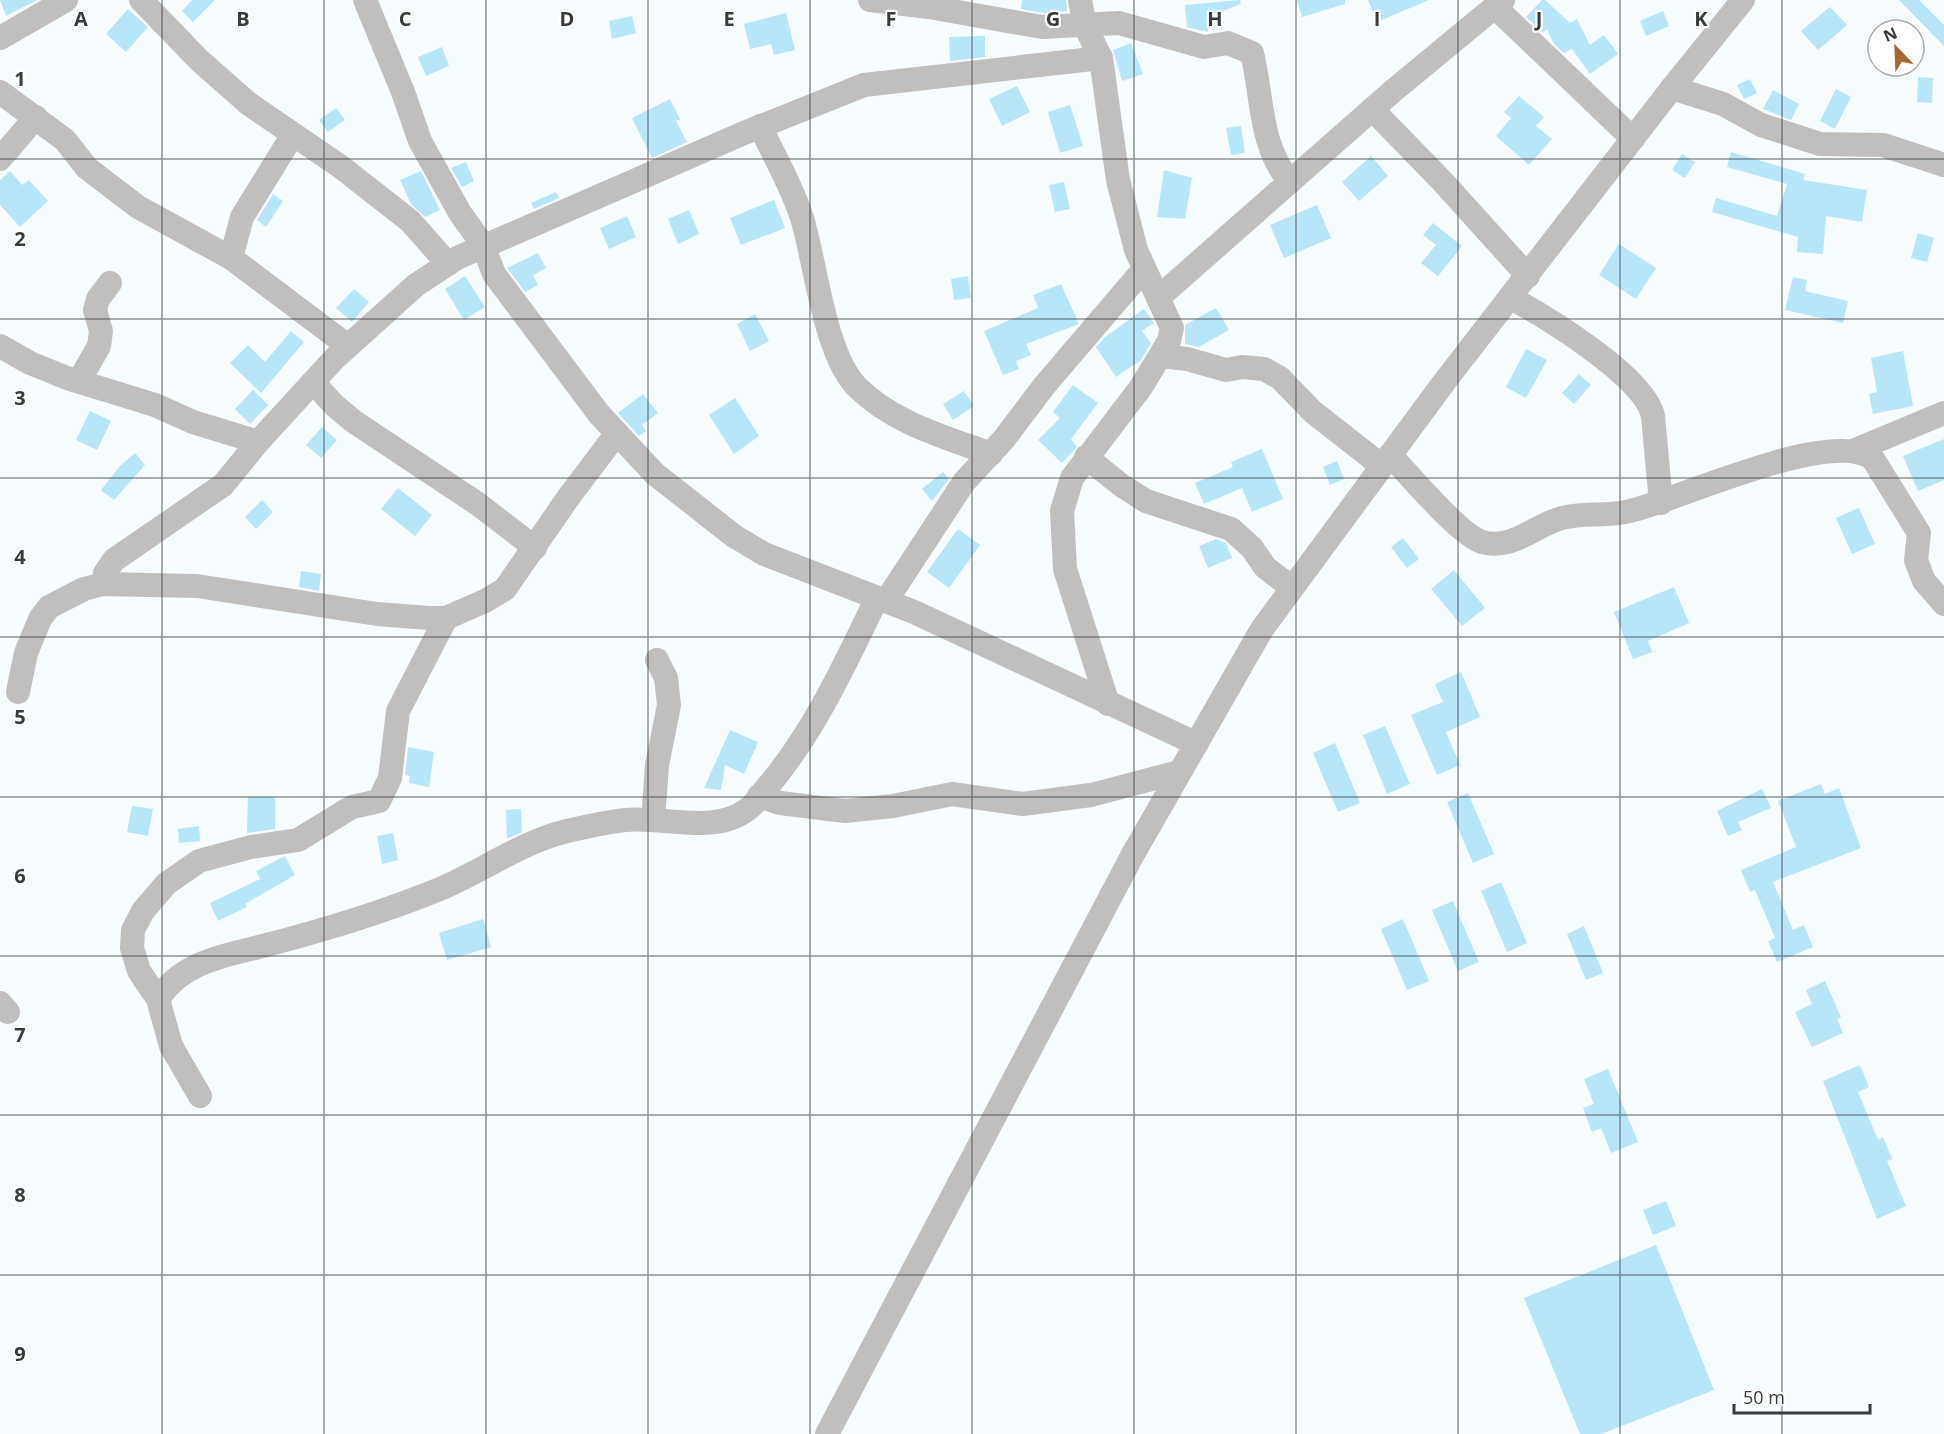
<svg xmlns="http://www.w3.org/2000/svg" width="1944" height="1434" viewBox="0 0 1944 1434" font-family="'Open Sans',sans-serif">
<rect width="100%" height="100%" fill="#f7fcfe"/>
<!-- building -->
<g fill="#b7e6f8">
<polygon points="0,0 37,0 6,16"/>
<polygon points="192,0 215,0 193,22 182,11"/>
<polygon points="1022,0 1066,0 1067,11 1044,13 1021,9"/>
<polygon points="1240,0 1241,4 1207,17 1208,32 1187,27 1185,5"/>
<polygon points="1297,0 1345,0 1345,4 1302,17"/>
<polygon points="1368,0 1429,0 1377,22"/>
<polygon points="1542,0 1545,0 1570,23 1577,19 1590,45 1604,35 1618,54 1590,74 1572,49 1564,53 1554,44 1547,29 1543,33 1526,17"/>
<polygon points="1899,0 1919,0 1944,25 1944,46"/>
<polygon points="1830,7 1847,25 1818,50 1801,31"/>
<polygon points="128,9 148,27 126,52 106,34"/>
<polygon points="1663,11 1669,26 1646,36 1640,21"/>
<polygon points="786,13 795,50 774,55 771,44 750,49 744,24"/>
<polygon points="632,16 636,33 612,39 609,21"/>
<polygon points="985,36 985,57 950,61 949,37"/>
<polygon points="1131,43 1143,74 1122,81 1113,50"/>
<polygon points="442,47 449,66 426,76 418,57"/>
<polygon points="1918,77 1933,78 1932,103 1917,102"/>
<polygon points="1750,79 1757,93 1744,99 1737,85"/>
<polygon points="1017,86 1030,112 1002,126 989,99"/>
<polygon points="1836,89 1851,97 1835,129 1820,121"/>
<polygon points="1773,90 1799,104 1791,120 1763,109"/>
<polygon points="1519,96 1544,117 1536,126 1552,139 1529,165 1496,136 1511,118 1504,112"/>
<polygon points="670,99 680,119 676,121 687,142 652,158 632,118"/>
<polygon points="1070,105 1083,146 1060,153 1048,112"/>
<polygon points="336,108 345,120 328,132 319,120"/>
<polygon points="1241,126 1245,153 1231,155 1226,128"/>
<polygon points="1731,152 1805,174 1803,180 1867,190 1862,222 1826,216 1823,254 1797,252 1798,237 1712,212 1716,198 1777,216 1787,184 1727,167"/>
<polygon points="1682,154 1695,162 1685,178 1672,170"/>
<polygon points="1371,156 1388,176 1359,201 1342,182"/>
<polygon points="466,162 474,181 462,187 451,168"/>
<polygon points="1164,170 1192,178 1185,219 1157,217"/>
<polygon points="10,171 22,185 29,180 48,201 20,227 0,205 0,180"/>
<polygon points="421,171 440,210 425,217 411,204 400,180"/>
<polygon points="1064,182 1070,209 1055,212 1049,185"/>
<polygon points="556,192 559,198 534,209 531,203"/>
<polygon points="273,194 283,201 266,227 257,220"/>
<polygon points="774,200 785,228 741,245 730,218"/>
<polygon points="1317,205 1331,238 1284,258 1270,225"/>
<polygon points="689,210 699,234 678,244 668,219"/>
<polygon points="627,216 636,237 609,249 600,228"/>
<polygon points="1433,223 1462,246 1438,276 1421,263 1436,245 1423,235"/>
<polygon points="1918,233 1934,238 1927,262 1911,258"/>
<polygon points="1619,244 1656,268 1636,299 1599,275"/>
<polygon points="538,253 546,268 533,275 538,285 525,292 507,268"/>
<polygon points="465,276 485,307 464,320 445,289"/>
<polygon points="968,276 971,298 954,300 951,279"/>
<polygon points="1793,277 1807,280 1805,291 1848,301 1843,323 1785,310"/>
<polygon points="1061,284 1079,324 1026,344 1031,355 1016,361 1019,369 1003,375 984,331 1038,308 1033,295"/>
<polygon points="354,289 369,302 352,322 336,308"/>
<polygon points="1216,308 1229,330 1199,347 1185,344 1185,325"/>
<polygon points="1144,309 1154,323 1142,331 1151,343 1141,360 1116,377 1096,347 1105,337"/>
<polygon points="755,314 769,341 750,351 737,324"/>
<polygon points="291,331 304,342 261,393 230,363 248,345 265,362"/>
<polygon points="1526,349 1547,360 1526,398 1506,387"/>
<polygon points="1903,351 1913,406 1873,414 1869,394 1877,392 1871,358"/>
<polygon points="1579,374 1591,385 1574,404 1562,393"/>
<polygon points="1073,385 1098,403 1071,439 1077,447 1062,463 1038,440 1060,418 1053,412"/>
<polygon points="253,390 268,405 250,424 235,409"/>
<polygon points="964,391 974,406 953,420 943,404"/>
<polygon points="643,394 658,413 642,425 646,431 639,436 618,413"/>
<polygon points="735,398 759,436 734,454 709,415"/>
<polygon points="90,411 111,421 97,450 76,440"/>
<polygon points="322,427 337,440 321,458 306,445"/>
<polygon points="1944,439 1944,480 1918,491 1903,456"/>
<polygon points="1262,449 1283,499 1252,512 1242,488 1204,504 1195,483 1233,467 1231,462"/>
<polygon points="135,453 145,465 114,500 101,490 120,466"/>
<polygon points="1337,461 1344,479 1330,485 1323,467"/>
<polygon points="943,472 949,479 932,501 922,489"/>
<polygon points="398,488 432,515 415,536 381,509"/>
<polygon points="262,500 273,512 256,529 245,517"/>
<polygon points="1859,508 1875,544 1852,554 1836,518"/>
<polygon points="958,529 980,545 949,588 927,572"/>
<polygon points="1403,538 1419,559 1407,568 1391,547"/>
<polygon points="1216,539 1226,543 1232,558 1208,568 1199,546"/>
<polygon points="1454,570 1485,608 1462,626 1431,589"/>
<polygon points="301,571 321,574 319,591 299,587"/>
<polygon points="1674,587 1689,623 1648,641 1652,652 1633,659 1614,612"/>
<polygon points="1461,672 1480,717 1446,732 1460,765 1437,775 1411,715 1443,702 1435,684"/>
<polygon points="1385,726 1410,784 1387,794 1363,735"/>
<polygon points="730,730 758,742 744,774 725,765 721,790 704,788"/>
<polygon points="1335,743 1360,803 1338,812 1313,753"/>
<polygon points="408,747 434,752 429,787 409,783 410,776 405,775"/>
<polygon points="1821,784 1825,794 1839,788 1861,848 1773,882 1793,930 1804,925 1813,947 1777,962 1768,941 1775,938 1755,890 1750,892 1741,870 1796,847 1778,801"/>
<polygon points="1762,789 1771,808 1738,822 1742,830 1728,836 1717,811"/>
<polygon points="1468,793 1494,854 1473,863 1447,802"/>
<polygon points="248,797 275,797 275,829 247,833"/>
<polygon points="132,806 153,809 148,836 127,832"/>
<polygon points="521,809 522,832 507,839 506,810"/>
<polygon points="199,826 200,841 179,843 178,829"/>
<polygon points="393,833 398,860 382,864 377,836"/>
<polygon points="285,856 295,875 245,904 247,907 218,921 210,903 260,879 256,871"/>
<polygon points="1501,882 1527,943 1507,952 1481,891"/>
<polygon points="1453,901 1479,962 1458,971 1432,910"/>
<polygon points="483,919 491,947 447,960 439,933"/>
<polygon points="1403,919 1429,981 1407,990 1381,929"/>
<polygon points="1584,926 1603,973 1586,980 1567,934"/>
<polygon points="1825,981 1841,1017 1837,1019 1843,1033 1812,1047 1795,1012 1812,1004 1806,990"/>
<polygon points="1860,1065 1869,1087 1858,1092 1878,1140 1883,1137 1892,1159 1887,1161 1906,1206 1877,1219 1823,1081"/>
<polygon points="1608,1069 1638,1142 1611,1153 1601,1128 1592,1132 1583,1108 1594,1104 1584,1079"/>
<polygon points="1666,1201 1676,1226 1653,1235 1643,1210"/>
<polygon points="1656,1245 1714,1390 1601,1434 1580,1434 1524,1298"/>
</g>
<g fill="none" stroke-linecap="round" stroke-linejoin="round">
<!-- minor -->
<g stroke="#c1bfbe" stroke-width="24">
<polyline points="141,0 199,60 249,104 341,167 410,221 448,264"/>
<polyline points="365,0 403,92 420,141 460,213 483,245 494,274 599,414 655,474 734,536 764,554 914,612 1195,743"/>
<path d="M870,0l59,7 113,20 77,-4 85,24 24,-4 24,10c11,45 7,92 38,129"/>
<polyline points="1080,0 1085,26 1101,58 1118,180 1136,250 1172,328 1169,341 1141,387 1072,478 1062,511 1065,569 1108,704"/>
<polyline points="1495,7 1633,139"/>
<polyline points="0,38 66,0"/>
<polyline points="1672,88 1723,104 1761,125 1820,144 1883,145 1944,165"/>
<polyline points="0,92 65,140 87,168 138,207 231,258 348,346"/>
<polyline points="1372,109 1443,182 1528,276"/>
<path d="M760,126c14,30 32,60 42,92 14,46 22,135 55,169 36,36 88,50 134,67"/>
<polyline points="0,159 36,117"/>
<polyline points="231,258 242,217 292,136"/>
<polyline points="1158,298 1393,91 1503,0"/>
<path d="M1511,298c35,19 134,79 142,118l8,87"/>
<polyline points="0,346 30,363 67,378 155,405 193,422 258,442"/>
<polyline points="1161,356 1187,359 1226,370 1242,367 1264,369 1280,378 1313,412 1382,466"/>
<polyline points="79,381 99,346 101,331 95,310 98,299 110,283"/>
<polyline points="313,382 334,405 353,421 478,504 535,548"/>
<polyline points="1855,450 1944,413"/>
<path d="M1390,455c20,20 68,79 92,87 30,9 53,-17 80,-24 22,-6 46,-1 68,-7 51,-12 201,-84 243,-52l46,74 -3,27 8,21 20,23"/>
<polyline points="1086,457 1121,485 1146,501 1231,529 1252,548 1265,567 1292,588"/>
<polyline points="103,584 105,573 114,560 223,485 258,442 336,357 416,285 457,258 744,133 864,85 1101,58"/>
<polyline points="886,601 964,482 1004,439 1044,386 1144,269"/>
<polyline points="18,692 26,653 40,619 49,607 84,589 103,584 197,586 377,614 429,618 446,618 485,601 505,589 568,498 617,433"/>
<polyline points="759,796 780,803 845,811 893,806 952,794 1023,804 1091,795 1179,772"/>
<polyline points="653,820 657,765 669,705 666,678 657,660"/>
<polyline points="158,999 139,971 132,948 133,930 143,911 166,884 199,861 251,847 298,840 352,807 379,801 390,778 398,711 446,618"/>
<polyline points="0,1003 8,1012"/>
<path d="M200,1096l-29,-50 -13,-47c22,-34 59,-42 97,-51 63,-16 124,-34 185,-59 43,-18 81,-47 127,-58 19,-4 39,-9 58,-11 40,-4 90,15 123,-11 8,-6 14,-16 21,-24 46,-55 77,-123 108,-187"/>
<polyline points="827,1434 1132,856 1262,629 1445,381 1672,88 1743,0"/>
</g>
</g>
<!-- grid -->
<path fill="none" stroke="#383a3b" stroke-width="1.5" stroke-opacity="0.55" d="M162,0v1434M324,0v1434M486,0v1434M648,0v1434M810,0v1434M972,0v1434M1134,0v1434M1296,0v1434M1458,0v1434M1620,0v1434M1782,0v1434M0,159h1944M0,319h1944M0,478h1944M0,637h1944M0,797h1944M0,956h1944M0,1115h1944M0,1275h1944"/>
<g font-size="20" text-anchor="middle" font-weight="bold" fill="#383a3b" stroke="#fff" stroke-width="4.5" stroke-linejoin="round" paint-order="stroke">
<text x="81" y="26">A</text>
<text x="243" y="26">B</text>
<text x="405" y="26">C</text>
<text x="567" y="26">D</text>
<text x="729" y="26">E</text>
<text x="891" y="26">F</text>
<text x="1053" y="26">G</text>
<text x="1215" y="26">H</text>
<text x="1377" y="26">I</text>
<text x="1539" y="26">J</text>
<text x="1701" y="26">K</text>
<text x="20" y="86">1</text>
<text x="20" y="246">2</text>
<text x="20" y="405">3</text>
<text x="20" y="564">4</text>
<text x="20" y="724">5</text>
<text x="20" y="883">6</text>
<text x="20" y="1042">7</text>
<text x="20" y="1202">8</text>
<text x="20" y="1361">9</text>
</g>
<!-- north arrow -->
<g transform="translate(1896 48) rotate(337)"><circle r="28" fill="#ffffff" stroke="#afb0b1" stroke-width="1.5"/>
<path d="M0-4.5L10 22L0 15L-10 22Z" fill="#a6662f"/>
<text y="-9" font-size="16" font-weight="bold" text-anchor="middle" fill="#383a3b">N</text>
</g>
<!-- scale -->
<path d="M1734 1404v9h136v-9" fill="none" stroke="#383a3b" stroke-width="3"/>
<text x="1743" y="1404" font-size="18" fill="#383a3b" stroke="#ffffff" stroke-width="4.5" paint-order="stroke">50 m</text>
</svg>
